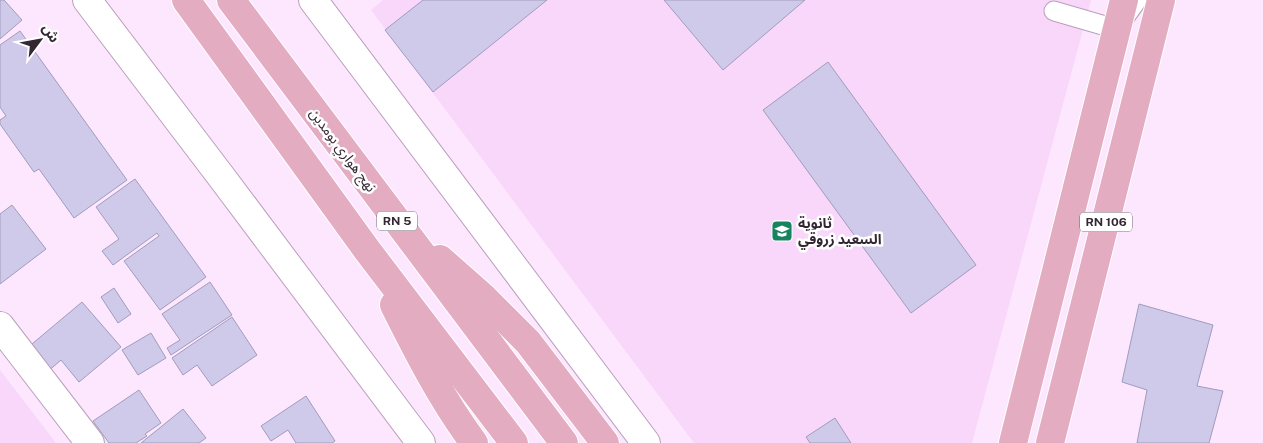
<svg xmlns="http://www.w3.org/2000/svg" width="1263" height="443" viewBox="0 0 1263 443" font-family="'Public Sans','Noto Sans Arabic',sans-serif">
<rect width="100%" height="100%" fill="#fde7fe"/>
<!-- built -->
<g fill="#f9d7fa">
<polygon points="383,0 1091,0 972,443 694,443 371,10"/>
<polygon points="0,370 56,443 0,443"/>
</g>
<!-- building -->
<g fill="#cfcae9" stroke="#a19bbd">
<polygon points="0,0 4,0 22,20 0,39"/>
<polygon points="423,0 547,0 433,92 385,30"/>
<polygon points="664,0 805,0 723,70"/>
<polygon points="20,31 127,180 74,218 39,169 34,172 0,124 0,120 6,116 0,107 0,45"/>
<polygon points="828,62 976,265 911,313 763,110"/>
<polygon points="135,179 206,277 160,310 124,261 159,236 157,233 113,265 102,251 119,239 96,207"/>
<polygon points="12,205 46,249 0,284 0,214"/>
<polygon points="210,282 232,315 171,355 167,348 180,340 162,314"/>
<polygon points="114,288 131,314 118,323 101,297"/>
<polygon points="82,302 121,347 79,382 61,360 46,373 26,349"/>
<polygon points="1139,304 1213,325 1197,386 1223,391 1209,443 1137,443 1147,390 1122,382"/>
<polygon points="232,317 257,355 212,386 197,365 183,375 172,358"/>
<polygon points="151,333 166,358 138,375 122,350"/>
<polygon points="139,390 161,423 145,434 147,436 136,443 109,443 93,421"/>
<polygon points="306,396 335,441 332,443 296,443 288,430 271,441 261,426"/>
<polygon points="183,409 206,438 199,443 141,443"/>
<polygon points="835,418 851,443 810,443 806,437"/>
</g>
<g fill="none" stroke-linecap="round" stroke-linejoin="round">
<!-- lane casing -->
<g stroke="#b99fba" stroke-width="21">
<polyline id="lane" points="1054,11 1116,29 1137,0"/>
</g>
<!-- street casing -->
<g stroke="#b99fba" stroke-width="30">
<g id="street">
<polyline points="87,0 223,179 421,443"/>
<polyline points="313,0 646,443"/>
<polyline points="0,326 90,443"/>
</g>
</g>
<!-- primary casing -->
<g stroke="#fff" stroke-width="30">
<g id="primary">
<polyline points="186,0 367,250 514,443"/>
<polyline points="231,0 564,443"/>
<polyline points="440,259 483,297 528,342 605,443"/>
<path d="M394,305c24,48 48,95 80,138"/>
<polyline points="1013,443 1124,0"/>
<polyline points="1050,443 1161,0"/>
</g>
</g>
<!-- lane -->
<use href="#lane" stroke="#fff" stroke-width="19"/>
<!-- street -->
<use href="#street" stroke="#fff" stroke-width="28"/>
<!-- primary -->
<use href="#primary" stroke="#e3acc0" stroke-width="28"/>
</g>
<!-- icons -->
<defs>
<g id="school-square" transform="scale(1.125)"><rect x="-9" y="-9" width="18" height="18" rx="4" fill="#18835f" stroke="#fff"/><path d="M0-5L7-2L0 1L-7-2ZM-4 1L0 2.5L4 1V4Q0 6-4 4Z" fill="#fff"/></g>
</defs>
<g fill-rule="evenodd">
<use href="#school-square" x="782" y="231"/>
</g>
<g text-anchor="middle" stroke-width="5" stroke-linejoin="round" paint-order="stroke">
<!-- shield labels -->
<g fill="#fff" stroke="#706870" stroke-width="1">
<rect x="377" y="211.5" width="40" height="19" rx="4"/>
<rect x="1080" y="212.5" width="52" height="19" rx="4"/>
</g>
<g font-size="12" font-weight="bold" fill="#322732">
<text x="397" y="225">RN 5</text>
<text x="1106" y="226">RN 106</text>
</g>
<!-- street labels -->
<g font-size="14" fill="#322732" stroke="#fff">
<text transform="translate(343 150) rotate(53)" y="5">نهج هواري بومدين</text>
</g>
<!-- poi labels -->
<g font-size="14" font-weight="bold" fill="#322732" stroke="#fff" text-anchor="start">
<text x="798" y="228">ثانوية<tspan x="798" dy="16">السعيد زروقي</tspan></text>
</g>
</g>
<!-- north arrow -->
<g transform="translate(40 40) rotate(58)" stroke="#ffffff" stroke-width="4" paint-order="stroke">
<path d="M0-4L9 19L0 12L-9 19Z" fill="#322732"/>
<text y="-8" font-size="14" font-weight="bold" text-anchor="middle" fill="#322732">ش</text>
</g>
</svg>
